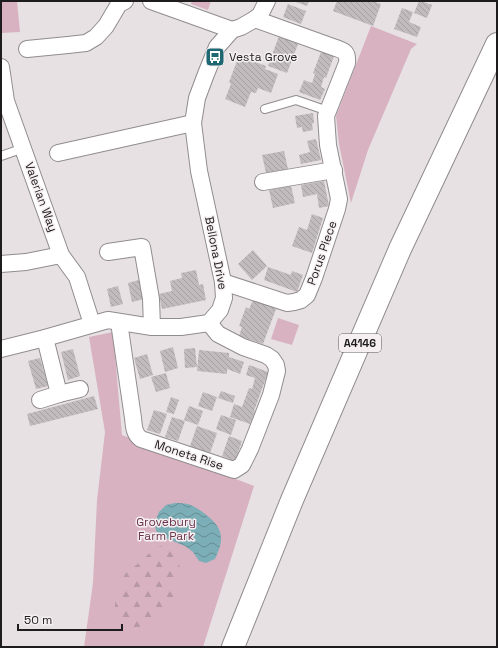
<svg xmlns="http://www.w3.org/2000/svg" width="498" height="648" viewBox="0 0 498 648" font-family="'Space Grotesk',sans-serif">
<defs>
<pattern id="forest-firs" width="22" height="20" patternUnits="userSpaceOnUse"><rect width="22" height="20" fill="#d8b2c1"/><path d="M5 1l3.5 6h-7zM16 11l3.5 6h-7z" fill="#b998a5"/></pattern>
<pattern id="water-waves" width="16" height="10" patternUnits="userSpaceOnUse"><rect width="16" height="10" fill="#7caeb7"/><path d="M0 5q4-4 8 0t8 0" fill="none" stroke="#658d94"/></pattern>
<pattern id="building-back-hatch" width="6" height="6" patternUnits="userSpaceOnUse"><rect width="6" height="6" fill="#c1bbbd"/><path d="M-1 5l2 2M0 0l6 6M5-1l2 2" fill="none" stroke="#a5a0a2"/></pattern>
</defs>
<rect width="100%" height="100%" fill="#e7e1e4"/>
<!-- green -->
<g fill="#d8b2c1">
<polygon points="1,1 17,1 20,32 1,33"/>
<polygon points="192,1 211,1 208,10 191,4"/>
<polygon points="371,26 417,44 411,49 368,150 351,203 339,144 336,116"/>
<polygon points="278,318 299,325 292,345 271,339"/>
<polygon points="113,332 122,435 254,486 203,647 84,647 93,583 97,500 105,432 89,337"/>
</g>
<!-- forest -->
<path fill="url(#forest-firs)" d="M165,546l8,2c16,26 2,56 -20,73 -3,3 -7,7 -12,8 -6,1 -10,-2 -14,-5 -3,-1 -7,-3 -8,-5 -3,-3 -4,-10 -4,-14 0,-5 7,-28 11,-32 2,-3 6,-5 9,-7 8,-6 14,-13 21,-19z"/>
<!-- water -->
<path fill="url(#water-waves)" d="M175,503c4,0 9,0 13,1 10,3 30,18 32,28 3,10 -1,18 -5,27l-9,4 -7,-2 -6,-9 -8,-6 -22,-9 -7,-6 -1,-9 4,-10 7,-7z"/>
<!-- building -->
<g fill="url(#building-back-hatch)">
<polygon points="293,1 309,1 307,6"/>
<polygon points="337,1 372,1 381,4 373,26 333,11"/>
<polygon points="419,1 421,1 432,5 427,18 414,13"/>
<polygon points="288,4 306,11 301,24 283,17"/>
<polygon points="402,8 413,12 409,22 421,27 417,37 394,29"/>
<polygon points="279,36 298,44 287,73 268,66"/>
<polygon points="321,52 334,56 326,78 324,77 321,87 325,89 320,100 299,92 304,80 312,83 315,74 313,73"/>
<polygon points="239,56 266,66 265,69 278,74 271,93 258,88 256,93 251,92 245,107 225,99 231,84 229,82"/>
<polygon points="313,113 314,123 312,124 313,130 303,132 302,127 297,128 295,116"/>
<polygon points="316,139 321,160 301,164 299,155 310,152 307,141"/>
<polygon points="284,151 288,169 266,173 262,155"/>
<polygon points="324,181 329,206 319,208 317,194 303,197 301,185"/>
<polygon points="291,186 295,203 273,208 269,190"/>
<polygon points="312,214 323,218 312,253 292,246 299,227 307,230"/>
<polygon points="253,250 267,266 252,280 238,264"/>
<polygon points="268,267 291,275 292,271 303,275 297,292 264,280"/>
<polygon points="196,270 199,285 203,284 206,300 162,309 159,294 172,291 170,281 182,278 181,273"/>
<polygon points="139,280 144,299 132,302 128,283"/>
<polygon points="118,286 123,304 111,307 107,289"/>
<polygon points="253,300 276,309 263,344 239,336 242,327 239,326 246,307 249,309"/>
<polygon points="173,347 178,368 165,372 160,351"/>
<polygon points="195,348 197,367 185,368 184,349"/>
<polygon points="73,349 80,376 68,380 61,352"/>
<polygon points="199,350 229,353 229,357 244,362 240,374 227,369 227,374 197,371"/>
<polygon points="147,354 153,375 140,379 134,358"/>
<polygon points="40,358 48,386 36,389 28,361"/>
<polygon points="249,365 268,372 254,411 255,411 250,424 230,417 234,404 242,407 249,388 252,389 255,378 246,375"/>
<polygon points="166,373 170,388 156,392 151,377"/>
<polygon points="221,391 235,396 233,403 218,398"/>
<polygon points="203,392 217,397 212,411 198,406"/>
<polygon points="94,396 98,409 30,426 27,414"/>
<polygon points="171,397 179,400 174,414 166,412"/>
<polygon points="189,406 203,411 198,425 184,420"/>
<polygon points="154,410 167,414 160,434 147,430"/>
<polygon points="221,415 236,420 231,435 216,429"/>
<polygon points="172,417 185,421 178,441 165,437"/>
<polygon points="197,426 217,433 210,453 190,446"/>
<polygon points="229,436 242,441 235,461 222,456"/>
</g>
<g fill="none" stroke-linecap="round" stroke-linejoin="round">
<!-- lane casing -->
<g stroke="#918c8e" stroke-width="10">
<g id="lane">
<polyline points="265,109 296,100 328,111"/>
<polyline points="1,156 24,148"/>
</g>
</g>
<!-- street casing -->
<g stroke="#918c8e" stroke-width="18">
<g id="street">
<polyline points="151,1 232,30"/>
<polyline points="27,49 68,45 86,43 96,37 106,26 119,4 125,1"/>
<polyline points="1,67 6,101 61,255 77,277 92,324"/>
<polyline points="58,153 193,123"/>
<polyline points="263,182 334,170"/>
<polyline points="108,252 142,247 151,299 152,327"/>
<polyline points="1,264 26,262 61,255"/>
<path d="M223,282l64,21 7,-1 7,-2 6,-5 7,-17 23,-69 2,-10 -11,-54 -2,-29 21,-53c1,-12 -3,-12 -14,-16l-78,-28"/>
<path d="M119,322l14,96c1,9 1,16 8,21l93,31 8,-5 8,-16 21,-54 6,-24 -1,-6 -4,-6 -6,-4 -23,-8 -25,-13 -9,-11"/>
<polyline points="1,349 45,338 108,320 152,327 181,327 209,323 220,310 224,298 223,282 199,171 193,123 197,98 206,74 217,47 232,30 241,27 255,19 260,15 267,1"/>
<polyline points="59,394 80,389"/>
<polyline points="40,400 59,394 45,338"/>
</g>
</g>
<!-- highway casing -->
<g stroke="#918c8e" stroke-width="24">
<polyline id="highway" points="233,647 292,500 400,249 497,44"/>
</g>
<!-- lane -->
<use href="#lane" stroke="#fff" stroke-width="8"/>
<!-- street -->
<use href="#street" stroke="#fff" stroke-width="16"/>
<!-- highway -->
<use href="#highway" stroke="#fff" stroke-width="22"/>
</g>
<!-- icons -->
<defs>
<g id="bus-square" transform="scale(1)"><rect x="-9" y="-9" width="18" height="18" rx="4" fill="#1e6773" stroke="#f5eff1"/><path d="M-5-6H5V4H4V6H2V4H-2V6H-4V4H-5ZM-3.5-4V0h7V-4ZM-3.5 1.2v1.5H-2V1.2ZM2 1.2v1.5H3.5V1.2Z" fill="#fff"/></g>
</defs>
<g fill-rule="evenodd">
<use href="#bus-square" x="215" y="57"/>
</g>
<g text-anchor="middle" stroke-width="3" stroke-linejoin="round" paint-order="stroke">
<!-- shield labels -->
<rect fill="#f5eff1" stroke="#5e5b5d" stroke-width="1" x="339" y="334" width="42" height="18" rx="3"/>
<g font-size="11" font-weight="bold" fill="#1e1c1d">
<text x="360" y="347">A4146</text>
</g>
<!-- poi labels -->
<g font-size="12" fill="#1e1c1d" stroke="#f5eff1" text-anchor="start">
<text x="229" y="61">Vesta Grove</text>
</g>
<!-- street labels -->
<g font-size="12" fill="#1e1c1d" stroke="#f5eff1">
<text transform="translate(41 197) rotate(70)" y="4">Valerian Way</text>
<text transform="translate(216 253) rotate(79)" y="4">Bellona Drive</text>
<text transform="translate(322 253) rotate(-71)" y="4">Porus Piece</text>
<text transform="translate(189 455) rotate(18)" y="4">Moneta Rise</text>
</g>
<!-- park labels -->
<g font-size="12" fill="#6d364f" stroke="#f5eff1">
<text x="166" y="526">Grovebury<tspan x="166" dy="14">Farm Park</tspan></text>
</g>
</g>
<!-- border -->
<rect width="498" height="648" fill="none" stroke="#1e1c1d" stroke-width="4"/>
<!-- scale -->
<path d="M18 624v6h104v-6" fill="none" stroke="#1e1c1d" stroke-width="2"/>
<text x="24" y="624" font-size="12" fill="#1e1c1d" stroke="#f5eff1" stroke-width="3" paint-order="stroke">50 m</text>
</svg>
